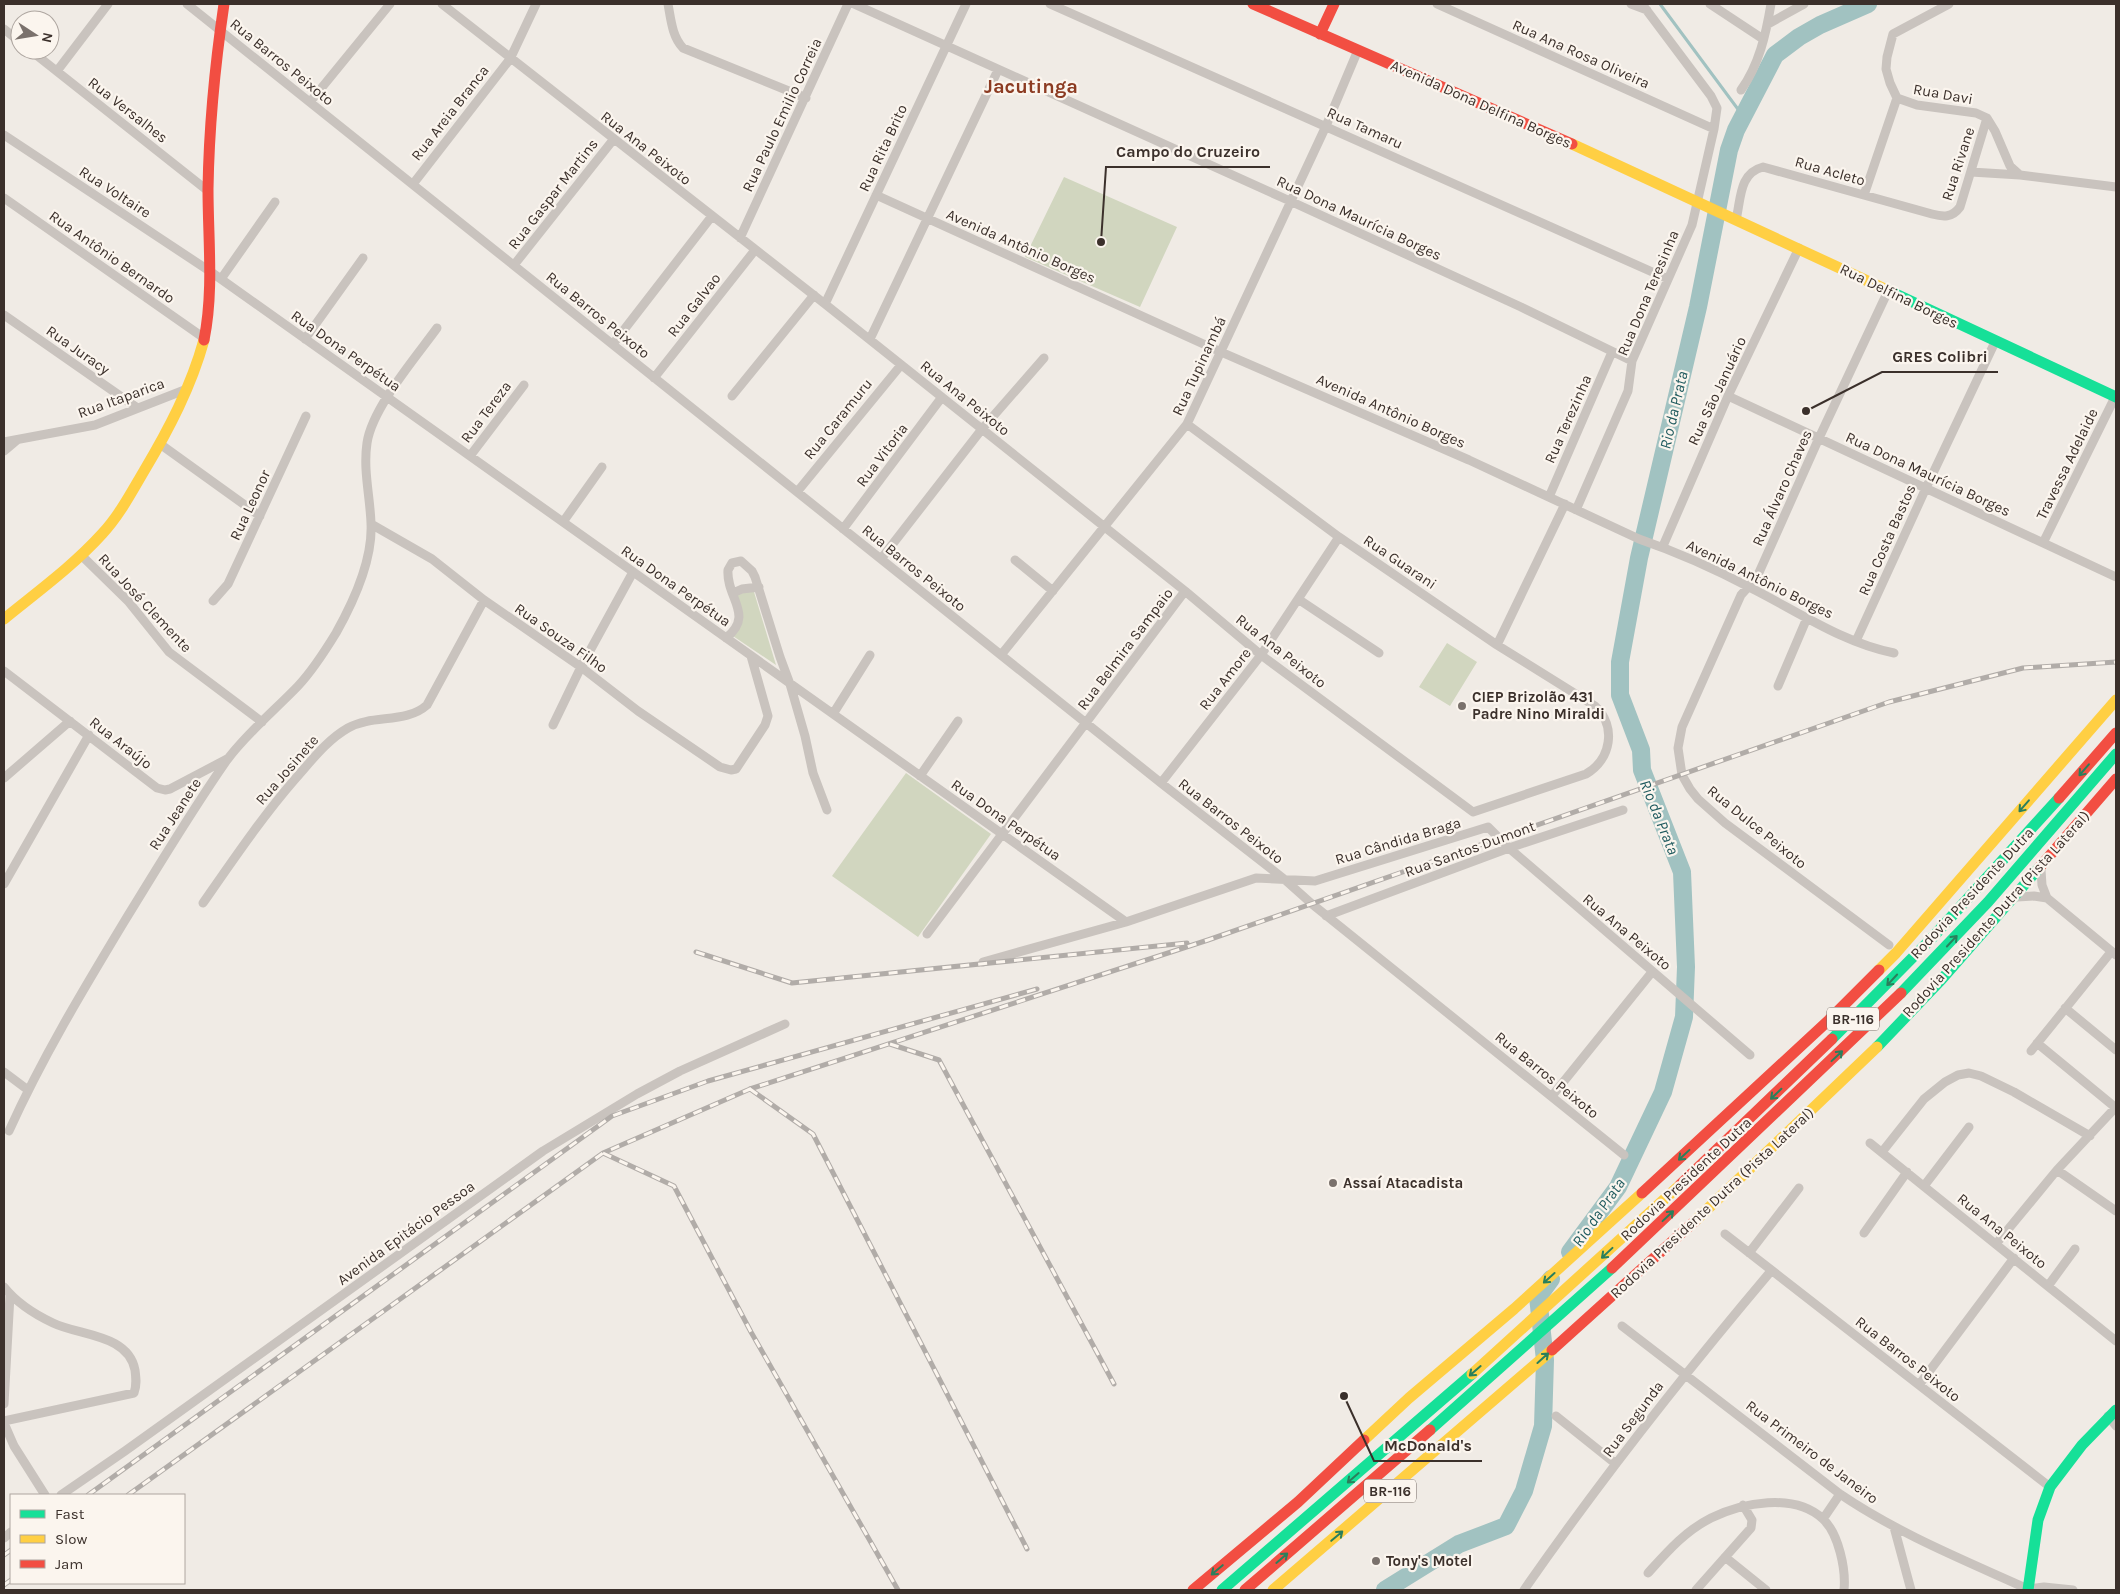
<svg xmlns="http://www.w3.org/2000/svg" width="2120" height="1594" viewBox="0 0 2120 1594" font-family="Karla,sans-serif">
<rect width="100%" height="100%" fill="#f0ebe5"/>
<path fill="#d1d6bf" d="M1064,177L1177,227L1140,307L1025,257Z
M752,591L754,592L776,665L733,636L738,594Z
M1447,643L1477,662L1450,706L1419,687Z
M906,773L991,834L918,937L832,876Z"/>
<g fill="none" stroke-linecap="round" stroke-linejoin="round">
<path stroke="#a1c2c1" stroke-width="3" d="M1660,4L1743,116"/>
<path stroke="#a1c2c1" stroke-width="18" d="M1570,1252L1618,1187L1663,1092L1684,1017L1686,967L1682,872L1642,770L1641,750L1620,695V662L1639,558L1698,307L1729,150L1736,130L1775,55L1799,37L1820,25L1868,4
M1385,1590L1459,1544L1506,1526L1524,1491L1543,1426L1545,1360L1538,1297L1551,1279"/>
<path stroke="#c9c3be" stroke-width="9" d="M187,4L1161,783L1284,879L1312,904L1624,1155
M442,4L825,304L1185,591L1261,655L1473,812L1586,774C1611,760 1617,726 1595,706L1497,645L1339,537L1187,424
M668,4C671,20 672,36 683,48L806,98
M854,4L1290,201L1521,307L1632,361
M1050,4L1668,279
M1437,4L1714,129
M1631,4L1647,10
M1710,4L1763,39
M1949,4L1893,34L1887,57L1886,69L1890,83L1897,98L1917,105L1976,113L1987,118L1995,131L2010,166L2020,175
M1768,24L1804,4
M4,29L20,42
M30,50L208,191
M57,71L108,4
M1741,90C1759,65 1766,34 1771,4
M310,102L390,4
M4,135L211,272L1126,922
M1971,172L2020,175L2116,187
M413,184L510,59L536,4
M876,195L1221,352L1469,460L1639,539C1677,552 1715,569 1751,588C1797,611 1843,643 1894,653
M1864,195L1897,98
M4,198L204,338
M1736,220C1741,199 1739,173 1763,167L1932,214C1943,217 1952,218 1960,207L1987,118
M740,238L848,4
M514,265L613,140
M221,279L275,202
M1888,291L1819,438L1757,577L1741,595L1682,727L1678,748L1682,775L1690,789L1698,799L1725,823L1889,945
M825,304L966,4
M4,315L136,407
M305,339L363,258
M870,339L998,70
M613,344L712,216
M654,378L755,250
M732,396L814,295
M1728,396L2116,577
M4,442L95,425L187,389
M160,444L260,516
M4,451L17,440
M470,456L524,385
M797,492L901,365
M1549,497L1612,352
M1576,510L1628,391L1632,361L1692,225L1714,129L1717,108L1711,96L1642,4
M563,522L602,467
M371,524L432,559L484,600L581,667L638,711L720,767L731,770L736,769L765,725L768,716L751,656
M843,529L942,397
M2043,543L2115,397
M1663,546L1728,396L1799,248
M81,555L128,601L169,652L262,722
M881,559L982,429L1044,358
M1015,560L1053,591
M733,593L742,589L759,587
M1298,599L1379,653
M213,601L228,584L306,416
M726,638C755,615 726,598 728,570L732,563L741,561L752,571L755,577L780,657L790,684L805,736L813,773L827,810
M1856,641L1926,488L1995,342
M1497,645L1565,504
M1001,655L1187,424L1326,126L1358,50
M4,671L157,788L165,790L170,789L227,759
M1778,686L1807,618
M833,714L870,655
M553,725L581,667L633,572
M920,776L958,721
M4,778L70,721
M1161,783L1261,655L1339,537
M2041,870L2042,885L2047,898L2116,955
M4,884L89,735
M2017,897L2034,896L2047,898
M203,903C233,860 262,817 296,778C312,760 327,740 348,728C373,714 406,724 427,705L484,600
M1326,916L1509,848L1623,810
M927,934L1185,591
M983,962L1126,922L1256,878L1315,881L1488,827L1509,848L1750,1055
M2065,1008L2116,1050
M2037,1043L2116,1108
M2031,1051L2111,952
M4,1072L28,1090
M1552,1096L1652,972
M9,1131C42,1058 83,990 124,922C158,867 190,813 227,760C247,733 275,710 298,686C313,670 325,651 336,633C354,601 373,560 371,523C370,496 363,470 367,443C372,408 416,357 437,328
M1870,1143L2116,1341
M1882,1152L1924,1099L1945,1082L1958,1075L1969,1073L1981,1076L2014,1092L2090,1136
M2057,1170L2116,1107
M1924,1186L1969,1127
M1864,1233L1907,1172
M1725,1234L2050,1487
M1996,1244L2057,1170L2116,1211
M1749,1253L1799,1188
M2048,1286L2075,1249
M4,1287C16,1302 36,1315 53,1323C80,1336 128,1334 135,1370C136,1378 137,1385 134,1393L4,1421
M1622,1326L1840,1494C1899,1534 1964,1560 2028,1589L2044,1587L2073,1590
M1919,1385L2014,1258
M4,1404L10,1295
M1556,1416L1616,1464
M2108,1416L2116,1426
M4,1423L14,1446L45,1495
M61,1495L125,1451L543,1151L637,1094L680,1071L785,1024
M1823,1519L1840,1494
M1894,1527L1911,1590
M4,1538L11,1532
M1725,1557L1766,1590
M1648,1573C1667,1552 1685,1531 1711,1518C1742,1503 1794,1492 1823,1519C1839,1534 1846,1570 1844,1590
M1524,1590C1601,1479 1684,1374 1771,1271
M1696,1590L1751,1528L1752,1520L1743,1505"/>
<path stroke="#16e098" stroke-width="11" d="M1887,290L2116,397
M1901,993L1988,902L2116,754
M1832,1039L1932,938L2059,798
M1877,1047L1942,979L2039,868
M1430,1430L1612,1268
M1222,1590L1472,1374
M2028,1590L2038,1520L2050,1487L2082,1445L2116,1410"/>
<path stroke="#ffcf43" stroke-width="11" d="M1572,144L1887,290
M4,619C37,592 73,566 102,534C119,516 131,493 144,471C169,429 191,387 204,340
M1879,970L1896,953L2116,700
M1696,1220L1877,1047
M1472,1374L1680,1185
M1364,1440L1409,1398L1514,1309L1642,1193
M1273,1590L1552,1350"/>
<path stroke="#f24e42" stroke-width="11" d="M1253,4L1572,144
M1320,34L1334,4
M204,340C214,290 208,240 208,189C209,127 215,65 224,4
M2059,798L2116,733
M2039,868L2116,779
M1680,1185L1832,1039
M1642,1193L1829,1020L1879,970
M1612,1268L1901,993
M1552,1350L1696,1220
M1193,1590L1298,1502L1364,1440
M1245,1590L1430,1430"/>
<g stroke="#b1aca8" stroke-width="5">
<path id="rail" d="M696,952L792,983L1187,943
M890,1044L939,1060L1114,1384
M750,1089L813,1134L1027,1549
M603,1153L674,1186L751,1332L898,1590
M88,1495L612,1116L708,1081L1037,989
M128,1495L603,1153L750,1089L1208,940L1889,702L2023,668L2116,662
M4,1555L11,1550
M4,1585L11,1580"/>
</g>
<use href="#rail" stroke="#fbf5ee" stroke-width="3" stroke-dasharray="9" stroke-linecap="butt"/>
</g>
<defs><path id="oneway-shaft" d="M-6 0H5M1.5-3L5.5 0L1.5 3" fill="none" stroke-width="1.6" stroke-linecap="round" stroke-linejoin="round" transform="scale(1.25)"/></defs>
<g stroke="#2a7f5c">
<use href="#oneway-shaft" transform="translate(2084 770) rotate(131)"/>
<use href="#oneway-shaft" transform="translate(2024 806) rotate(131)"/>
<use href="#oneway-shaft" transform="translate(1952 941) rotate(-47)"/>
<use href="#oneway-shaft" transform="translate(1892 980) rotate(133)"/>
<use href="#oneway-shaft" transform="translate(1837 1056) rotate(-43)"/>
<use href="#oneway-shaft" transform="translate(1776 1094) rotate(136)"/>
<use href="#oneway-shaft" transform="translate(1684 1155) rotate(137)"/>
<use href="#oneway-shaft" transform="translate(1668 1216) rotate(-43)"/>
<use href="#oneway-shaft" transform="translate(1607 1253) rotate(137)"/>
<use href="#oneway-shaft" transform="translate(1549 1278) rotate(138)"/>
<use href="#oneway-shaft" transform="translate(1543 1358) rotate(-42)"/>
<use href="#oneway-shaft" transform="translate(1475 1371) rotate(139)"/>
<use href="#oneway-shaft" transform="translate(1353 1478) rotate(139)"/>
<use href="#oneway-shaft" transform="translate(1337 1536) rotate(-40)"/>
<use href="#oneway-shaft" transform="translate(1282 1558) rotate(-41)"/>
<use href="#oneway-shaft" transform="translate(1217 1570) rotate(140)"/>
</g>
<g fill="#7a716c" stroke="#fbf5ee" stroke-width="2">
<circle cx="1462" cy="706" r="5"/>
<circle cx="1333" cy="1183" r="5"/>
<circle cx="1376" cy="1561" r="5"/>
</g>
<g text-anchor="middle" stroke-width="4.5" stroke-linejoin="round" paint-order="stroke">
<g fill="#fbf5ee" stroke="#756b66" stroke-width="1">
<rect x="1827" y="1007.5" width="52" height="23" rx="4"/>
<rect x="1364" y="1479.5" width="52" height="23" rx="4"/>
</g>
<g font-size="14" font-weight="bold" fill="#3b302b">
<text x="1853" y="1024">BR-116</text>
<text x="1390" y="1496">BR-116</text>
</g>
<g font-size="15" fill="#3b302b" stroke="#fbf5ee">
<text transform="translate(1581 54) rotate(24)" y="5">Rua Ana Rosa Oliveira</text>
<text transform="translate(282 62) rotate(39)" y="5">Rua Barros Peixoto</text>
<text transform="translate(1943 94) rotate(10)" y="5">Rua Davi</text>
<text transform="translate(1481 104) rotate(24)" y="5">Avenida Dona Delfina Borges</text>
<text transform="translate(128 110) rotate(38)" y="5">Rua Versalhes</text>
<text transform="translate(450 113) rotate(-52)" y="5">Rua Areia Branca</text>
<text transform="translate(782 115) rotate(-65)" y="5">Rua Paulo Emilio Correia</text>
<text transform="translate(1365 128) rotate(24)" y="5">Rua Tamaru</text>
<text transform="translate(646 148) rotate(38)" y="5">Rua Ana Peixoto</text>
<text transform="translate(883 148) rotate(-65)" y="5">Rua Rita Brito</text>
<text transform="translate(1958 164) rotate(-72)" y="5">Rua Rivane</text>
<text transform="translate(1830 171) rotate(16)" y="5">Rua Acleto</text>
<text transform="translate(115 192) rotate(33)" y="5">Rua Voltaire</text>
<text transform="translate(553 194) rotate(-52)" y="5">Rua Gaspar Martins</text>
<text transform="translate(1359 218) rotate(25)" y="5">Rua Dona Maurícia Borges</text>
<text transform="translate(1021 246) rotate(24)" y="5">Avenida Antônio Borges</text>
<text transform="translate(112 257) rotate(35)" y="5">Rua Antônio Bernardo</text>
<text transform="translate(1648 293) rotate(-67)" y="5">Rua Dona Teresinha</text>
<text transform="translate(1899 296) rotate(26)" y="5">Rua Delfina Borges</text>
<text transform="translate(694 305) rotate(-52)" y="5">Rua Galvao</text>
<text transform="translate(598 315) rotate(39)" y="5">Rua Barros Peixoto</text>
<text transform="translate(78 350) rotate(35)" y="5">Rua Juracy</text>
<text transform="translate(346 351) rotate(35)" y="5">Rua Dona Perpétua</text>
<text transform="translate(1199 366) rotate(-65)" y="5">Rua Tupinambá</text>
<text transform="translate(1717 391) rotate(-65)" y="5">Rua Sāo Januário</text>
<text transform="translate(121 398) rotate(-20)" y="5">Rua Itaparica</text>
<text transform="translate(965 398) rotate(39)" y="5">Rua Ana Peixoto</text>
<text transform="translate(1391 411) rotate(24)" y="5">Avenida Antônio Borges</text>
<text transform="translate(486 412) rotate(-53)" y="5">Rua Tereza</text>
<text transform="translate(838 419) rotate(-51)" y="5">Rua Caramuru</text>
<text transform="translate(1568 419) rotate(-66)" y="5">Rua Terezinha</text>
<text transform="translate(882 455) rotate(-53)" y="5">Rua Vitoria</text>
<text transform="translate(2067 464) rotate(-64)" y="5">Travessa Adelaide</text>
<text transform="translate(1928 474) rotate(25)" y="5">Rua Dona Maurícia Borges</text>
<text transform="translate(1782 488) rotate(-66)" y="5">Rua Álvaro Chaves</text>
<text transform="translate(250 505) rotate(-65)" y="5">Rua Leonor</text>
<text transform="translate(1887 540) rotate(-66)" y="5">Rua Costa Bastos</text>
<text transform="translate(1400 562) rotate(34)" y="5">Rua Guarani</text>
<text transform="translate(914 568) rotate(39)" y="5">Rua Barros Peixoto</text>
<text transform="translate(1760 579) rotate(26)" y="5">Avenida Antônio Borges</text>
<text transform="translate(676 586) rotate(35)" y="5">Rua Dona Perpétua</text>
<text transform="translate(145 603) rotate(47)" y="5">Rua José Clemente</text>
<text transform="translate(561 638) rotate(35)" y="5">Rua Souza Filho</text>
<text transform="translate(1125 649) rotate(-53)" y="5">Rua Belmira Sampaio</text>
<text transform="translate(1281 651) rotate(38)" y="5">Rua Ana Peixoto</text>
<text transform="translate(1225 679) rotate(-52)" y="5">Rua Amore</text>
<text transform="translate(121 743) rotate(38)" y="5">Rua Araújo</text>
<text transform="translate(287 770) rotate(-49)" y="5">Rua Josinete</text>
<text transform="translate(175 814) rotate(-57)" y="5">Rua Jeanete</text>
<text transform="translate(1006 820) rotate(35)" y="5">Rua Dona Perpétua</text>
<text transform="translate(1231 821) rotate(38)" y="5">Rua Barros Peixoto</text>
<text transform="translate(1757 827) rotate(39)" y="5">Rua Dulce Peixoto</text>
<text transform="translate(1398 841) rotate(-17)" y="5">Rua Cândida Braga</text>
<text transform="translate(1470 849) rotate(-20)" y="5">Rua Santos Dumont</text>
<text transform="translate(1972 893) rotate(-47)" y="5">Rodovia Presidente Dutra</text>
<text transform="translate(1996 914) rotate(-48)" y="5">Rodovia Presidente Dutra (Pista Lateral)</text>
<text transform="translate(1627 932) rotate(40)" y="5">Rua Ana Peixoto</text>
<text transform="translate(1547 1075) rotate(39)" y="5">Rua Barros Peixoto</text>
<text transform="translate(1686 1179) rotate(-43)" y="5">Rodovia Presidente Dutra</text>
<text transform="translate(1712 1203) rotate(-43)" y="5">Rodovia Presidente Dutra (Pista Lateral)</text>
<text transform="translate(2002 1231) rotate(39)" y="5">Rua Ana Peixoto</text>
<text transform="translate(406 1233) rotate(-36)" y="5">Avenida Epitácio Pessoa</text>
<text transform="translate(1908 1359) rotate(38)" y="5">Rua Barros Peixoto</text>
<text transform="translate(1633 1419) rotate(-53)" y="5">Rua Segunda</text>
<text transform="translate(1812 1452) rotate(37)" y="5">Rua Primeiro de Janeiro</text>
</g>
<g font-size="15" font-weight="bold" fill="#3b302b" stroke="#fbf5ee" text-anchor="start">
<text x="1472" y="702">CIEP Brizolão 431<tspan x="1472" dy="17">Padre Nino Miraldi</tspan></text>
<text x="1343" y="1188">Assaí Atacadista</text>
<text x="1386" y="1566">Tony's Motel</text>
</g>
<g font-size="16" font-style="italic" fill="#1f5a5e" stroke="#fbf5ee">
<text transform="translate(1673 410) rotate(-77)" y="6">Rio da Prata</text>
<text transform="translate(1660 817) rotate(68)" y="6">Rio da Prata</text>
<text transform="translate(1598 1212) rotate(-55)" y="6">Rio da Prata</text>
</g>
<g font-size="20" font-weight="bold" fill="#8c3b22" stroke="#fbf5ee">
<text x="1031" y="93">Jacutinga</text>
</g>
</g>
<path fill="none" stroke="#3b302b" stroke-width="2" d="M1101 242L1106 167H1270M1806 411L1882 372H1998M1344 1396L1374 1461H1482"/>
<g fill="#3b302b" stroke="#fbf5ee" stroke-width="2">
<circle cx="1101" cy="242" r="5"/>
<circle cx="1806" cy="411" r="5"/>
<circle cx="1344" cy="1396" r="5"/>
</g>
<g font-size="16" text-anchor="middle" font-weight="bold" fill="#3b302b" stroke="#fbf5ee" stroke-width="4.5" stroke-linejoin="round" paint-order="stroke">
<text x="1188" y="157">Campo do Cruzeiro</text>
<text x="1940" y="362">GRES Colibri</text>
<text x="1428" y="1451">McDonald's</text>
</g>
<rect width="2120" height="1594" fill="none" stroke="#3b302b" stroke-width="10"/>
<rect x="10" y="1494" width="175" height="90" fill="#fbf5ee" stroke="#aea6a0"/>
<rect x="20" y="1510" width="25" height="8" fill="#16e098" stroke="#aea6a0"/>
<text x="55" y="1519" font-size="15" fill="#3b302b">Fast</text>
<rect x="20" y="1535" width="25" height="8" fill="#ffcf43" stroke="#aea6a0"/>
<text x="55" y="1544" font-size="15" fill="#3b302b">Slow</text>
<rect x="20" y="1560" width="25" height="8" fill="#f24e42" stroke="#aea6a0"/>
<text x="55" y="1569" font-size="15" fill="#3b302b">Jam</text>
<g transform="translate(35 35) rotate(102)"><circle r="24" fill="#fbf5ee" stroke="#aea6a0"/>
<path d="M0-4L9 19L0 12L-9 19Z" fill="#7a716c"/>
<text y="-8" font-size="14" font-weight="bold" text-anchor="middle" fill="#3b302b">N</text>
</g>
</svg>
